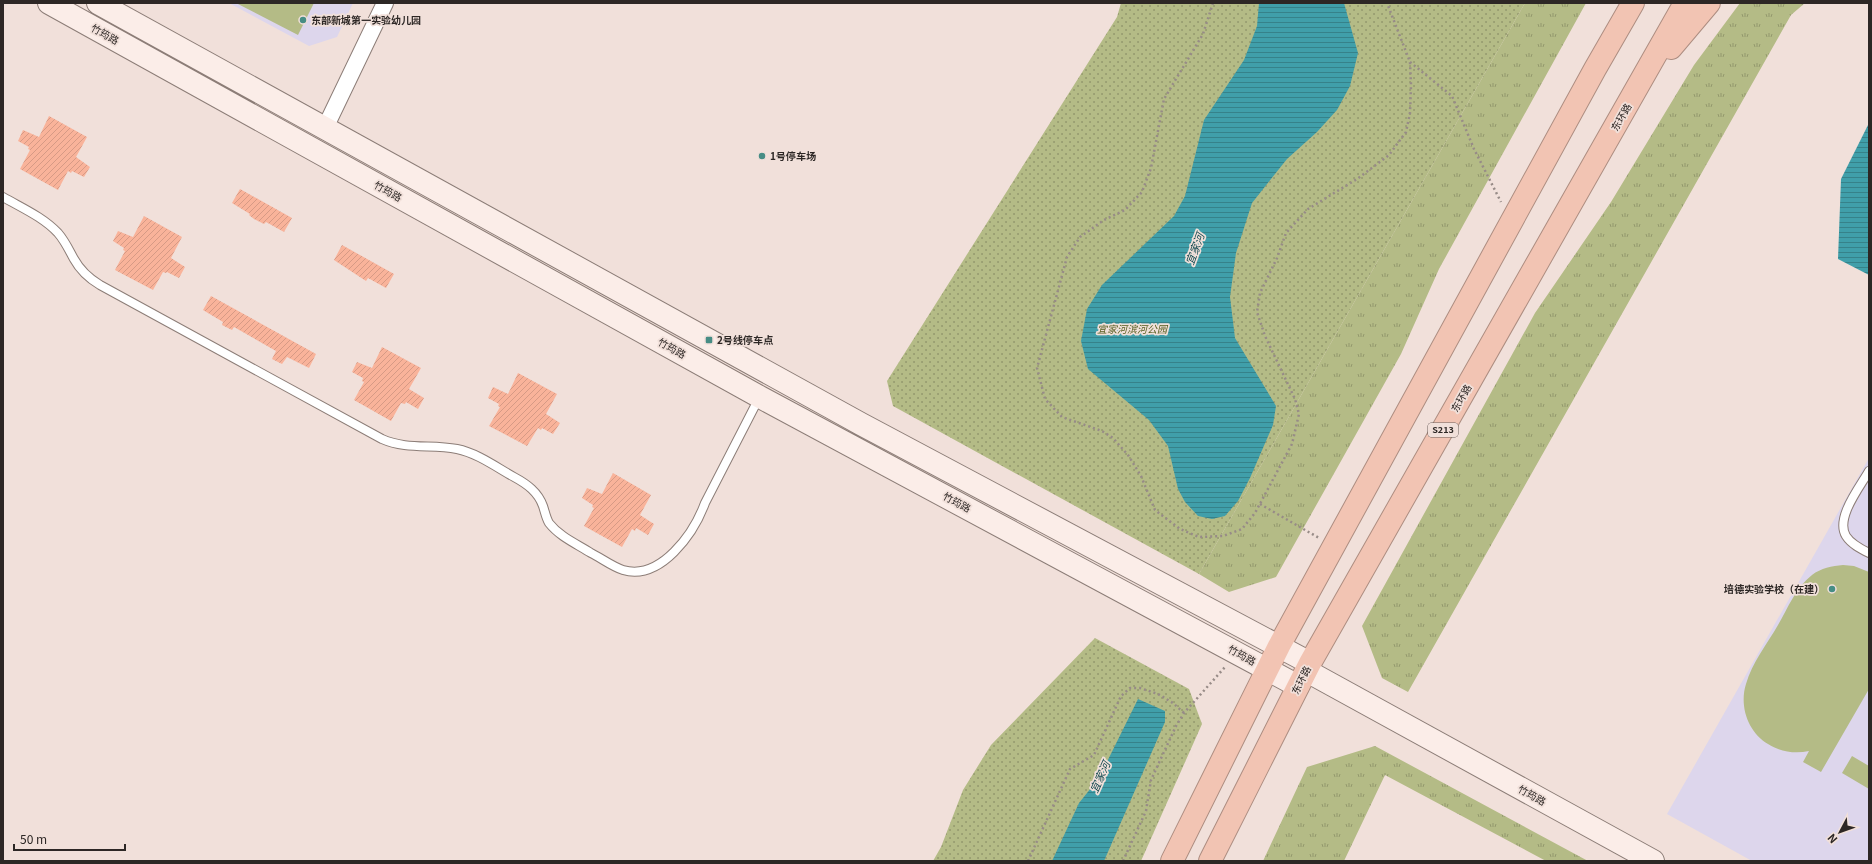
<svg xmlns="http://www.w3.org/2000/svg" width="1872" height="864" viewBox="0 0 1872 864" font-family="Georgia,'Noto Sans SC',serif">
<defs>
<pattern id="grass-tufts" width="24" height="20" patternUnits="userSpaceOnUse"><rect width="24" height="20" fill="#b4bb86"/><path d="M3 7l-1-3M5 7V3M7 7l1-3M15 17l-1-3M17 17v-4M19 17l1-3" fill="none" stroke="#93986d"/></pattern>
<pattern id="park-dots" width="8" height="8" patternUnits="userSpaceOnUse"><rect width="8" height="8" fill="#b4bb86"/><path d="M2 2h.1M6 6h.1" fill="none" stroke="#93986d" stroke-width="1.8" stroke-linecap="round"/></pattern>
<pattern id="water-rules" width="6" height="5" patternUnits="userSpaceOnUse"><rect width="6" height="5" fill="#409faa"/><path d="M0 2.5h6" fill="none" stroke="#36828a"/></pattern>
<pattern id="building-hatch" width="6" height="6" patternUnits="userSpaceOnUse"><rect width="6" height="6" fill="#f9b39a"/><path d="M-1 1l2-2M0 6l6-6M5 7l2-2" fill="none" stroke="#d69a85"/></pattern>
</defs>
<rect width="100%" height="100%" fill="#f1e0da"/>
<path fill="#ddd6ec" d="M229,3H353L337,37L309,46Z
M1869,458V861H1752L1667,814Z"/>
<path fill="url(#grass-tufts)" d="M1525,3H1586L1439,269L1401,354L1276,577L1229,592L1199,574Z
M1740,3H1805L1791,15L1408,692L1382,678L1362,626L1535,313L1611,202L1694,65Z
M1375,746L1588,861H1546L1385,775L1344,861H1263L1307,767Z"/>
<path fill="url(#park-dots)" d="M1121,3H1525L1199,574L893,406L887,381L1117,17Z
M1095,638L1189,689L1202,724L1141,861H933L941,847L963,790L991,745Z"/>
<path fill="#b4bb86" d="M236,3H314L298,35Z
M1843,565L1854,566L1869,572V689L1821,772L1803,762L1809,751C1795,754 1781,752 1768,744C1748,732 1739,706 1746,684C1752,663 1767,644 1778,625C1788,608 1796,587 1812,575C1821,568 1832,566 1843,565Z
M1852,756L1869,766V789L1842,773Z"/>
<path fill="url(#water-rules)" d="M1259,3H1344L1358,53L1350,86L1337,110L1317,132L1287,159L1252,203L1236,253L1230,297L1235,338L1276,406L1273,425L1250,478L1238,501L1225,516L1212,519L1198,516L1185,502L1178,489L1168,446L1149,420L1088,369L1081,341L1087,309L1102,285L1174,216L1185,196L1204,120L1244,60L1257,26Z
M1869,123V275L1838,259L1841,179Z
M1138,699L1165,711V722L1104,861H1052L1079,803L1099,778Z"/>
<path fill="url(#building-hatch)" d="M49,116L87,137L76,157L90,167L84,177L72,171L71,173L68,171L58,190L20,169L30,150L28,149L29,147L18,141L23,130L39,137Z
M240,189L292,218L284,232L266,222L264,224L254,219L249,215L250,214L232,203Z
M144,216L182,237L171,258L185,267L179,278L167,272L166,273L163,272L153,290L115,270L125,251L123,250L124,248L113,241L118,231L133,237Z
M342,245L394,274L386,288L368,278L366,281L334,260Z
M211,296L316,354L309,368L287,357L282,364L272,359L276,351L234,327L232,330L222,325L223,322L203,310Z
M382,347L421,368L409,389L424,398L418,409L406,402L405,404L401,403L391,421L354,400L364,382L362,381L363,378L352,372L357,362L372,368Z
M518,373L557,394L546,414L560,423L553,434L542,428L541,430L538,428L527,446L489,426L500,407L498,406L499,404L488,398L493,387L508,394Z
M613,473L651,495L640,515L654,524L648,535L636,528L635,531L632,529L622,547L584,526L594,508L592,507L593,505L582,498L587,488L602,494Z"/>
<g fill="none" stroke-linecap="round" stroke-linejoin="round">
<g stroke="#8c7d77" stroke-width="10">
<path id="lane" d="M3,197C22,208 43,217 58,233C65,241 69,250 74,259C80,270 90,279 100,285L382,439C407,450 431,444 457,449C477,453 496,467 514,477C527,484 538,492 543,506C545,512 546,518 549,523C560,537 577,544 591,553C601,558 613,567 623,570C661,581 694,533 705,503L759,398
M1869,471C1860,487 1835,518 1846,536C1851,544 1861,549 1869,553"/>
</g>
<g stroke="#8c7d77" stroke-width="18">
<path id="street" d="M325,128L385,3"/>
</g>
<g stroke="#8c7d77" stroke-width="24">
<path id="secondary" d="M49,3L760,397L1298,686
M98,3L861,424L1310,663
M1307,671L1653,861"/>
</g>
<g stroke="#ad8d81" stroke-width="24">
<path id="highway" d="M1671,48L1709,3
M1172,861L1279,646L1595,69L1633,3
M1210,861L1310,663L1685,3"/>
</g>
<path stroke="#978b87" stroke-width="2.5" stroke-dasharray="2 3" stroke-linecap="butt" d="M1213,3L1203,34L1164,99L1151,168L1142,192L1125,210L1104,220L1080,237L1067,257L1037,368L1045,399L1062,417L1102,431L1113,438L1128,455L1141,476L1155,510L1180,529L1199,537L1223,536L1242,529L1255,513L1292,444L1299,414L1295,399L1265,336L1257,312L1260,293L1277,258L1286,233L1308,209L1357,179L1389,155L1406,132L1410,113L1411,85L1410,62L1387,3
M1410,62L1452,96L1474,149L1501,202
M1260,504L1319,538
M1028,861L1070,769L1094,755L1121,696L1130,688H1140L1158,694L1173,703L1184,713
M1123,861L1146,811L1151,780L1176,726L1184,713L1225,667"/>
<use href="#lane" stroke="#fff" stroke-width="8"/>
<use href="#street" stroke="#fff" stroke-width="16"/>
<use href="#secondary" stroke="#fbede8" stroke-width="22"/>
<use href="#highway" stroke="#f2c4b3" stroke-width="22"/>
</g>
<g fill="#478d85" stroke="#f1e0da" stroke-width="1.5">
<circle cx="303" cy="20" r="4"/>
<circle cx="762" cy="156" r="4"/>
<rect x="705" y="336" width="8" height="8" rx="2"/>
<circle cx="1832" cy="589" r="4"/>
</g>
<g text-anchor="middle" stroke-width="3.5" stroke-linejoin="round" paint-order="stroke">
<rect fill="#f1e0da" stroke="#685e5b" stroke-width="1" x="1428" y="423" width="30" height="14" rx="3"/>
<g font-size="9" font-weight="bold" fill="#2d2725">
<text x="1443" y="433">S213</text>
</g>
<g font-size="10" font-weight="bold" fill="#2d2725" stroke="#f1e0da" text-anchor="start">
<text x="311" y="24">东部新城第一实验幼儿园</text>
<text x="770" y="160">1号停车场</text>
<text x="717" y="344">2号线停车点</text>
<text x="1824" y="593" text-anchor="end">培德实验学校（在建）</text>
</g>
<g font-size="10" fill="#2d2725" stroke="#f1e0da">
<text transform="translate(105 34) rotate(29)" y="4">竹筠路</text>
<text transform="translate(1621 117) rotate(-60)" y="4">东环路</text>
<text transform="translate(388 191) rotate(29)" y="4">竹筠路</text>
<text transform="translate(672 348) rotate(29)" y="4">竹筠路</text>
<text transform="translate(1461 398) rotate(-60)" y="4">东环路</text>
<text transform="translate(957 502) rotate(28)" y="4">竹筠路</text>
<text transform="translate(1242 655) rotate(29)" y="4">竹筠路</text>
<text transform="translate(1301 680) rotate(-63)" y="4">东环路</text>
<text transform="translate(1532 795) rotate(29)" y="4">竹筠路</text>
</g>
<g font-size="10" font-style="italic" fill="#565d1e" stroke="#f1e0da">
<text x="1132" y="333">宜家河滨河公园</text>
</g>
<g font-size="11" font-style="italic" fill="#10484f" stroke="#f1e0da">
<text transform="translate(1195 249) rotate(-70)" y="4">宜家河</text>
<text transform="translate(1100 777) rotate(-66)" y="4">宜家河</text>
</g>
</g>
<rect width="1872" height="864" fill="none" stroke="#2d2725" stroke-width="8"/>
<g transform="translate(1840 832) rotate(229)" stroke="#f1e0da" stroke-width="3" paint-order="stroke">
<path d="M0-3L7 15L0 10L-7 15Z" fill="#2d2725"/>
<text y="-6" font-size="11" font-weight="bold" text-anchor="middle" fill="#2d2725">N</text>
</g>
<path d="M14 844v6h111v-6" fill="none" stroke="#2d2725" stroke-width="2"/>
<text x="20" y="844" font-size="12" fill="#2d2725" stroke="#f1e0da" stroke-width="3" paint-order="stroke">50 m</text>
</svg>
